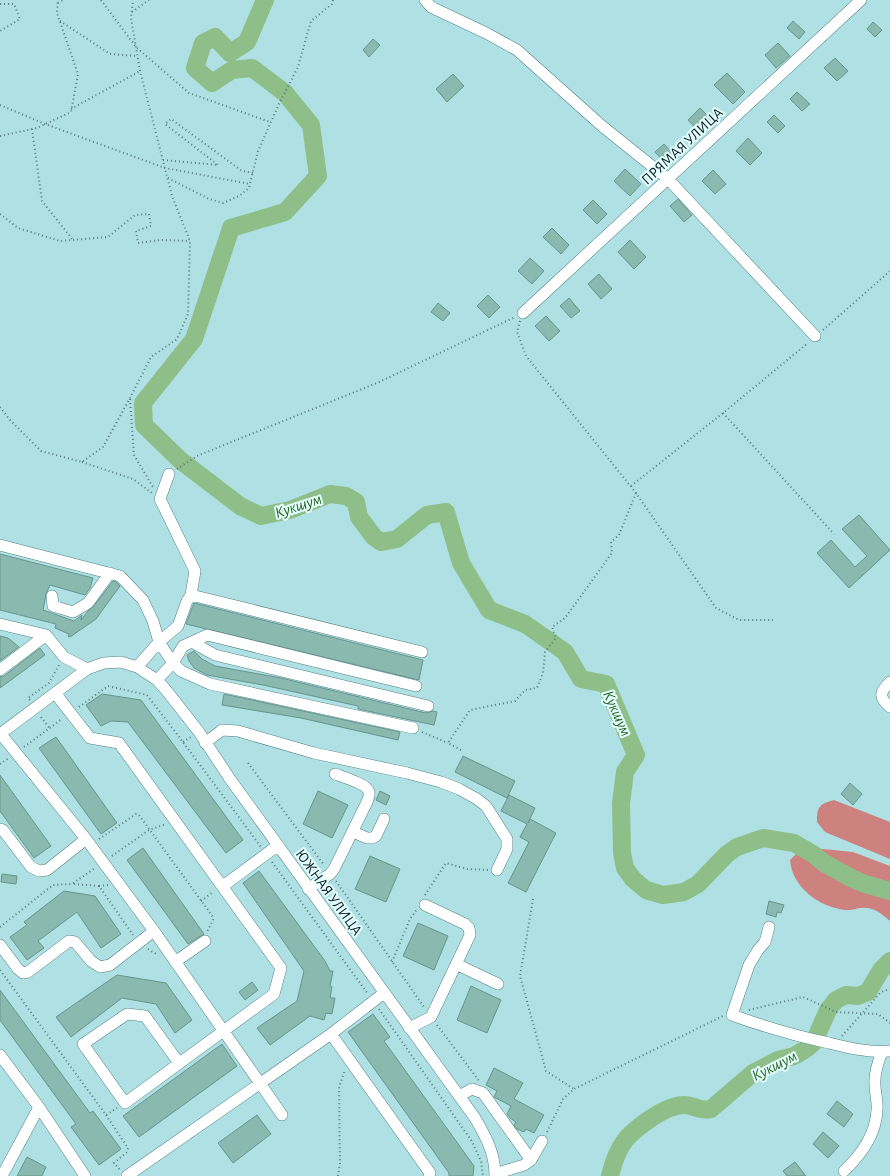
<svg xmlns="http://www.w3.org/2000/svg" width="890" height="1176" viewBox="0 0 890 1176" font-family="'Alegreya Sans',sans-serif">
<rect width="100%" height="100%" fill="#afe1e4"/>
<path fill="#cd8280" d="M834,800L890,822V859L825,832L817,822C817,807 819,804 834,800Z
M813,848L853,852L890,866V921C883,915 875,908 866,908C859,907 852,911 845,910C819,907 792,887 790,860L798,852Z"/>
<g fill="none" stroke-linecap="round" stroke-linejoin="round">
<path stroke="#8fbf88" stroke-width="18" d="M265,0L247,42L230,53L215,37L203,43L195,68L212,83L232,70L252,68L285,93L311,125L318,176L285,212L231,228L194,339L143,403L144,425L180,460L240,506L261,516L290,510L330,494L346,496L356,502L359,517L374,537L381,542L397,539L427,515L446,512L461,563L489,610L525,624L565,652L581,679L606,684L636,755L625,772L621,803L622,853L625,868L633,879L646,890L663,895L684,892L698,884L727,854L737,847L763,838L794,843L813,854L824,863L853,879L865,884L890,891
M610,1176C613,1163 618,1149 626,1139C638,1126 666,1105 684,1105C695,1105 699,1112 711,1109L753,1073L778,1060L794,1056L806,1049L814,1042L828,1010L836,1000L846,995L858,996L868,992L881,970L890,961"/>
</g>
<path fill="#8ab9b0" stroke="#67958c" d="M793,21L805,32L799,39L787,28Z
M873,22L882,30L875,37L867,29Z
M373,39L380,45L369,57L363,50Z
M778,43L790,56L776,68L765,55Z
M835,58L848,71L837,81L824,68Z
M727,73L745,92L733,104L714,85Z
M453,74L464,86L447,102L436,89Z
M797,92L810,104L802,111L790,99Z
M700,108L713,121L700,133L688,120Z
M774,115L785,126L778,133L767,122Z
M748,138L762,153L750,165L736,151Z
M664,144L674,155L665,163L655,152Z
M625,169L641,184L630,196L614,181Z
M713,170L726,184L715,194L702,181Z
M678,199L692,215L684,222L670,206Z
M593,200L607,214L597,224L583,210Z
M552,228L569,245L561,254L543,237Z
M630,240L646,257L634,269L618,252Z
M530,258L544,271L532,284L518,271Z
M599,274L612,289L601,299L588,284Z
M488,295L500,307L489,318L477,306Z
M569,298L580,311L571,318L560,306Z
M438,303L450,313L443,321L431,312Z
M546,316L560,331L549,341L535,326Z
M859,515L890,550L849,588L817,553L831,540L855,567L867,556L842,529Z
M0,554L93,578L90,588L85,595L50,585L46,594L43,610L74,621L82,615L81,620L88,611L93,607L113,581L116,582L120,586L96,619L70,637L68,636L69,634L55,628L56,624L0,610Z
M194,603L423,660L419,680L186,624Z
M0,636L8,638L19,647L0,661Z
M40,648L45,655L0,688V677L4,676Z
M194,651L202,659L215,666L281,678L426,713L433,711L437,712L434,725L358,709V706L263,685L207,675L194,668L189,661L187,655Z
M102,694L141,700L243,840L226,853L128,722L111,721L101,726L86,705Z
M224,694L400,732L398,740L301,718L222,705Z
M56,737L117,823L101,834L39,748Z
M463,756L515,781L507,798L455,772Z
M0,775L51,846L34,858L0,811Z
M850,783L862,794L853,805L841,794Z
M318,791L348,805L332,838L303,824Z
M380,791L390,796L386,805L376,800Z
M509,795L535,808L528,823L530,819L556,833L526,892L508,883L529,842L520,837L527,824L501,811Z
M143,848L204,934L188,944L127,860Z
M370,856L400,869L386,902L355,889Z
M259,871L325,961L330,971H333L330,986L332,987L330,998H335L332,1014L326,1013L324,1020L310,1016L270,1045L257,1028L297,1001L304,971L243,883Z
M2,874L17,876L16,884L1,882Z
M64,891L95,896L121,934L101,948L77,912L38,941L44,948L27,960L10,937L27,925L24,922Z
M769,901L784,905L781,913L777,912L776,917L766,914Z
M418,923L448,936L434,970L403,956Z
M117,975L166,983L192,1020L175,1033L156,1004L122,998L71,1037L56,1017Z
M252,982L258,990L245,1000L239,992Z
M471,986L501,1000L487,1033L457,1020Z
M0,990L90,1113L93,1111L121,1149L99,1165L71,1127L76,1124L0,1020Z
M373,1014L390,1037L384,1041L474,1166L473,1176H449V1173L348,1032Z
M222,1044L237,1066L139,1137L123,1116Z
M494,1068L523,1083L514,1099L544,1115L534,1133L526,1129L524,1132L517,1129L514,1125L516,1122L510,1118L507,1114L511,1106L494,1097L497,1091L486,1085Z
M837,1101L853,1114L844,1127L827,1114Z
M257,1115L271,1134L233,1163L218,1143Z
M823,1132L839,1146L828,1158L813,1144Z
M27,1157L46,1167L42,1176H17Z
M795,1162L806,1176H787L783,1171Z"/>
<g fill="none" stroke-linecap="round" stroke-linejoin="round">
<g stroke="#518084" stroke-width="12">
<path id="minor" d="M425,0L431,7L486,33L517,50L602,126L668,179L815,336
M523,313L861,0
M169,474L160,499L195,571L191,595
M0,545L120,576L143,600L153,621L159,642L137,667
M52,596L53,606L73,612L88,603L110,573
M0,624L46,635L64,657L87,669
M192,642L207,635L416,686
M0,670L46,635
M157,680L173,663L183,646L192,642L215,655L428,706
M890,682C880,692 878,697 890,707
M55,693L90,738L119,743L281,968L274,994L125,1103L83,1044L127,1014L145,1016L179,1063
M413,728L210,684L181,671L173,663L159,642L178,626L187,601L191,595L422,652
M0,733L86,839L154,931L282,1115
M0,734L87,669L104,663L121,662L137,667L157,680L166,690L199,732L230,779L475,1118C486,1137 495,1153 495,1176
M205,743L222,730L238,731L314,753L407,773L441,782L459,789L477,799L486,806L507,839V849L497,870
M0,829L3,830L31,867L39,871L47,870L86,839
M353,832L367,838H372L376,836L384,819
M223,886L277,846
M308,889L330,874L334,869L367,802C368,799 370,795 369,792C367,784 343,777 335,774
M769,927L765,942L758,950L749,965L732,1015C765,1027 796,1036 829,1043C849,1048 870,1053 890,1051
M0,945L18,969L23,973L28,972L69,941L75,942L91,961L100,967L110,965L154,931
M175,962L205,941
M456,964L498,984
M409,1028L431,1017L470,935L469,928L465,924L425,905
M331,1034L430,1173L429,1176
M0,1055L39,1107L85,1176
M459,1096L472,1089L483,1093L531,1160L524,1165L495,1174
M531,1160L542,1141
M844,1171C861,1155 876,1134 877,1110C878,1102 875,1093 875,1085C874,1074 878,1062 882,1052
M2,1176L39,1107
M127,1176L331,1034L384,993"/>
</g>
<path stroke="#57797b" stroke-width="2" stroke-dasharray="1 3" stroke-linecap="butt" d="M101,0L136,47L189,93L270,122
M58,3L63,0
M0,4H14L20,19L0,31
M132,12L149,0
M60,21L110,54L138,56
M0,105L45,124L165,168L250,184
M71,109L140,71
M32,129L42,201L73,240
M0,136L37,128L71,112L78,74L57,13L58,0
M163,160L218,165L165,124L171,119L242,171L253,173
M168,178L209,199L223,203L239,196L249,188L258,151L279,104L298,67L311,21L332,4L333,0
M0,214L18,228L60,241L108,237L135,215L149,214L151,226L136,231L138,243L160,240L190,241
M520,321L517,332L526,356L636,493L716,608L739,620H773
M823,330L890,271
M130,399L134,455L153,487
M0,407L10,420L41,451L82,462L103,447L130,398L151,357L177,339L188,314L190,241L172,196L140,71L131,18L133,0
M723,413L834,534
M82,462L133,479L152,493
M177,469L197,456L377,383L515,317
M631,486L723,413L808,343
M30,700L28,698L49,683L59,665
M79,707L108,686L147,695L183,742L261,847
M41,717L50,729
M422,732L448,743
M183,742L191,737
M24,747L62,719
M461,750L448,743L470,710L515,701L525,690L537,688L543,673L545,652L556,638L552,627L565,618L612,553L611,542L619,535L636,493
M248,763L324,865
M0,764L9,758
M99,839L136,814L139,815L213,917V920L207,932
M112,856L149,830L166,824
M272,862L368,994
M336,881L424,1007
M74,884L99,886L133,935
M99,886L109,885
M425,895L446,863L467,869L488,870
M533,899L520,976L546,1071L574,1089
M201,901L213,892
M0,927L53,885L72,884L95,868
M148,949L158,955
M392,962L410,919L417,909
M0,970L106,1115L117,1108
M379,1009L471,1140L481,1161L483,1176
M749,1010L803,997L836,1012L878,1014L890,1023
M437,1025L480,1082
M842,1036L881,992L890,989
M106,1115L128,1148L127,1152L114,1163L120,1170
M547,1132L563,1099L574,1089L723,1016
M338,1176L340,1163L339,1087L345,1070"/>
<use href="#minor" stroke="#fff" stroke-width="11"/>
</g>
<g text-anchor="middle" stroke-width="4" stroke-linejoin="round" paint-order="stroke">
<g font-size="15" fill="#0b1f20" stroke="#e4fdfe">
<text transform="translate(682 146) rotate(-43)" y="5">ПРЯМАЯ УЛИЦА</text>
<text transform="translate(329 892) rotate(54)" y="5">ЮЖНАЯ УЛИЦА</text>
</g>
<g font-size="16" font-style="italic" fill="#26661f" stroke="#e4fdfe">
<text transform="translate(298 505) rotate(-18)" y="6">Кукшум</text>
<text transform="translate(618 713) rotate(66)" y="6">Кукшум</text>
<text transform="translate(774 1065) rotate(-27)" y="6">Кукшум</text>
</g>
</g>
</svg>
